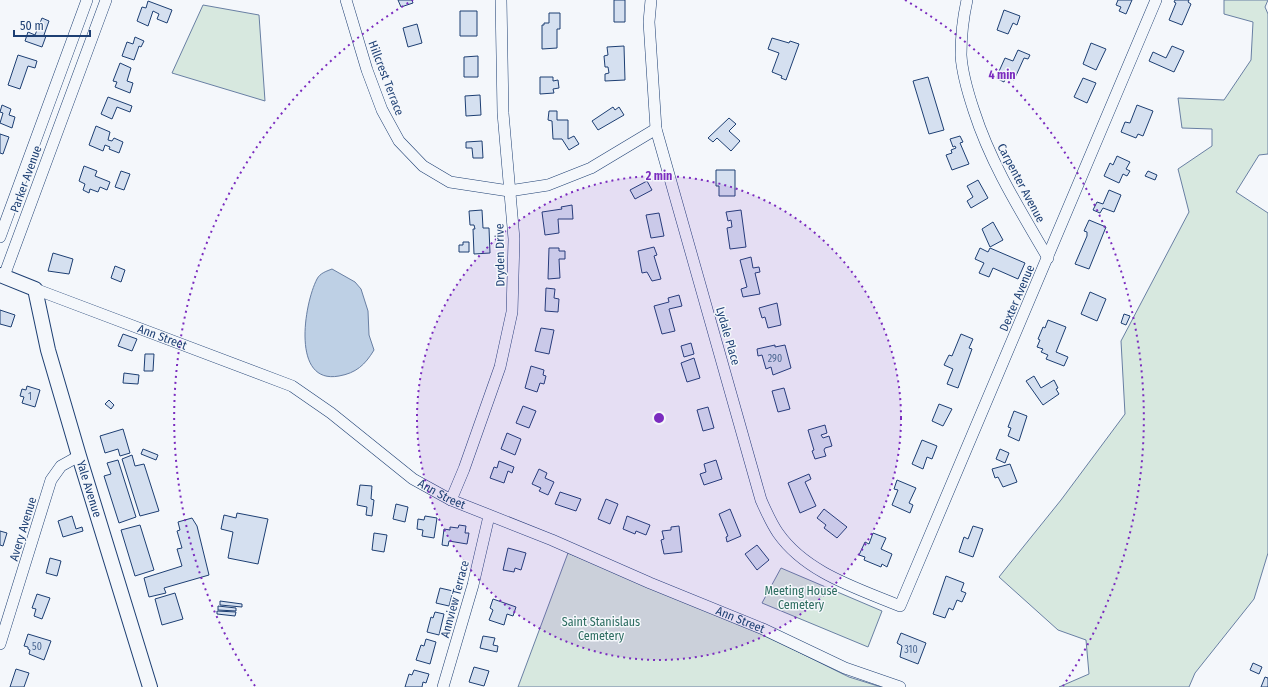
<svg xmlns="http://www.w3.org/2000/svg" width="1268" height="687" viewBox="0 0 1268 687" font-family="'Fira Sans Condensed',sans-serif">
<rect width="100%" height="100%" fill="#f4f7fb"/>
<path fill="#d7e8df" stroke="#687fa3" d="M1224,0H1268L1265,7L1268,14V154L1259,155L1236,192L1268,213V553L1254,599L1195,673L1189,687H1059L1089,674L1086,640L1058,630L999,577L1061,500L1125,414L1121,341L1189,212L1178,169L1212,146V129L1182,128L1178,98L1224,100L1251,60L1253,22L1224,14Z
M203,5L259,15L265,101L172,73Z
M568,553L748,627L849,677L881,687H518Z
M781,568L882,611L868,647L762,603Z"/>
<path fill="#bed0e5" stroke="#687fa3" d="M332,269L355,282L361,289L368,311L369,335L374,350C365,365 356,373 339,376C291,385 304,304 317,279C320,273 327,271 332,269Z"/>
<path fill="#d5e0f0" stroke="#1d3f73" d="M398,0H412L413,3L401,7Z
M614,0H625V22H614Z
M1118,0H1132L1126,14L1119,11L1121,7L1116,5Z
M1175,0H1189L1188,2L1191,4L1182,25L1169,20L1176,3L1174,2Z
M148,1L172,10L167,23L157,19L159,14L153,11L148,26L137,21L142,7L146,8Z
M1004,10L1020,16L1017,25L1013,23L1008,34L997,30Z
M460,11H477V36H460Z
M549,13H560V29H557V48L542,49V25H544V23H549Z
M42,18L49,21L44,35L46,36L42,47L25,41L28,32L35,35Z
M417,24L422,43L408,47L403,28Z
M135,37L144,41L141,47L139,46L134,60L122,56L127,42L133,44Z
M772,38L789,43L790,41L799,44L786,80L781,78L782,76L772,72L779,53L768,49Z
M1091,43L1106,49L1096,70L1083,64Z
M624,46L625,80L605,81V74L609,73L608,67H605L604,56L608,55L607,47Z
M1172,46L1184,51L1174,72L1149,61L1153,52L1166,58Z
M1018,50L1030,55L1028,59L1024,58L1014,80L1006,77L1004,82L996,78L1005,58L1013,61Z
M18,55L37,61L35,68L28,66L20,89L8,85Z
M478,56V77H464V57Z
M120,63L131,68L127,81L133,83L130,93L115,87L117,82L113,81Z
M540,77H553V81L558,80L559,88L553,89L554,93L540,94Z
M928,77L944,130L929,134L913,81Z
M1083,78L1096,83L1087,103L1074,97Z
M480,95L481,115L466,116L465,96Z
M108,97L132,106L130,112L117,107L112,119L101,114Z
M2,105L11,109L9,115L15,117L12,128L0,123L3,113L0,112Z
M1137,105L1153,111L1143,136L1138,134L1136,138L1121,132L1125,122L1130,123Z
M613,107L615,110L619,107L624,115L598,130L592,121Z
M549,111H557V120H568V139L574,136L579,144L569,150L562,139H553L552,121L548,120Z
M729,118L736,124L729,131L740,141L731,151L717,138L713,142L708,138Z
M96,126L110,132L108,140L112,141L114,138L123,142L119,153L109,149L110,147L105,145L103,151L89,145Z
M0,134L9,137L3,154L0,153Z
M960,136L963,142L960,143L969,164L952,170L946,155L952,153L951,150L956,148L955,146L953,147L950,139Z
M482,141L483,158H473L472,148H466V142Z
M1117,156L1130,162L1126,169L1130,171L1127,176L1123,174L1119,183L1104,176L1110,163L1113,165Z
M84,166L97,171L95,176L110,182L107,190L100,187L98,192L90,189L89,193L83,190L85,184L79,181Z
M716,170H735V196H719V186H716Z
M121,171L130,174L124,190L115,187Z
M1148,171L1157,175L1155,180L1145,176Z
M978,180L988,198L971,208L967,201L973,197L967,186Z
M647,181L652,190L635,199L630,190Z
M1109,190L1121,195L1114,212L1103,208L1100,213L1093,210L1097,202L1103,204Z
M572,205L573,219H558L559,233L545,235L542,212L562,209L561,207Z
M482,210L483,228H489L490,253L474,254L473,229H475L474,225H470L469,211Z
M741,210L746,247L730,249L727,228L732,227L731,220L728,221L726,212Z
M659,213L664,236L651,238L646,215Z
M1089,220L1106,227L1089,269L1075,264L1087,236V232L1084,231Z
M993,222L1003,240L990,247L982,229Z
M463,242H469V252H459V245H463Z
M654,247L657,255L654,256L661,279L652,281L647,272L642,273L638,251Z
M549,248H559V251H565V259H559L560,278L548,279Z
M980,248L988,252L990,248L1025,263L1018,279L993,268L989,277L979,273L984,263L975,259Z
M53,253L73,259L69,274L48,271Z
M751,257L753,268L759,267L760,272L755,273L760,294L743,297L741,289L747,287L740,260Z
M115,266L125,270L121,282L111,278Z
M546,288L555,289L554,298L559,299L558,312L545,311Z
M1090,292L1106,299L1097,321L1081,314Z
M679,295L682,306L669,309L675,331L662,334L654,306L669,302L668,298Z
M777,303L781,325L768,328L765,317L762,318L759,308Z
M0,310L15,315L11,327L0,324Z
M1124,314L1130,316L1126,325L1121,323Z
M1048,320L1066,327L1056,352L1068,357L1064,366L1046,359L1048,355L1041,352L1043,349L1037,347L1040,340L1038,339L1043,327L1045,328Z
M541,328L554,330L549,354L535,351Z
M123,334L137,339L132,351L118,346Z
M961,334L973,339L969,348L972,349L958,388L947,384L953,369L944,365L949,355L952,356Z
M691,343L694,354L684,357L681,346Z
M775,345V347L785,345L791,368L773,375L771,367L766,369L762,355L758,356L757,349Z
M145,354H154L153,371H144Z
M694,358L700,378L687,382L681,363Z
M531,366L544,370L543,375L546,376L544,384L540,383L537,392L525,388Z
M124,373L139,375L138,384L123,383Z
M1034,376L1041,388L1054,380L1058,388L1056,389L1059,394L1043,405L1026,381Z
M27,386L40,390L35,407L22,403L24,397L20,396L22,389L26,390Z
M784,388L790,409L778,412L772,391Z
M109,400L114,405L111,409L105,404Z
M939,404L952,409L943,426L932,421Z
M523,406L536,411L529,428L516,423Z
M708,407L714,428L703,431L697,410Z
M1014,411L1027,416L1019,441L1008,436L1011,428L1008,427Z
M825,425L827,433L821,435L823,438L829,436L832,446L825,448L824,450L826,456L815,459L812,451L814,450L808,430Z
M123,429L130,453L120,456L118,449L105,453L100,436Z
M507,433L521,439L515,455L501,449Z
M922,440L937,446L932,459L927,457L923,469L912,464Z
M143,449L158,455L156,460L141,454Z
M1000,449L1009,453L1005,463L996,459Z
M132,455L135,466L144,464L159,511L140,516L122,459Z
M118,460L136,517L119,523L104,476L111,474L107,463Z
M716,460L722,479L704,485L700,474L706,472L704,464Z
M499,461L514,467L512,473L508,471L504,483L490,478L494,467L497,468Z
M1010,464L1017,482L1003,487L998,477L995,478L992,469Z
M539,469L547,473L545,478L554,482L548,495L539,491L541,488L532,484Z
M809,474L811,479L805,482L816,506L800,513L788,483Z
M897,480L916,488L909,503L913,505L910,513L892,505L898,490L894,489Z
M360,485L372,486L371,499L374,500L372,516L366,515L367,507L357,505Z
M560,492L581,499L576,511L555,504Z
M606,499L618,504L610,524L598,519Z
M396,504L408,507L405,522L393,519Z
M730,509L741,536L727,542L726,537L728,536L719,514Z
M824,509L847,527L837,538L824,528L826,525L817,518Z
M237,513L268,519L258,564L228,558L233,532L221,529L224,515L236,518Z
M72,516L76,529L82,527L83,531L63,537L58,521Z
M425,516L437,518L434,538L422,536L423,530L417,529L418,519L424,520Z
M627,516L650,525L646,535L636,531L635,534L623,529Z
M192,518L197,526L209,575L164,588L166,593L149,597L144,578L182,566L177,549L182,548L177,531L180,530L178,522Z
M140,525L154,570L135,576L121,530Z
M459,525L466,526L465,533H469L467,544L449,541L448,546L442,545L444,529L450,530V527L458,528Z
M679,526L682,552L664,554L661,540L664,539L662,531L671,530V527Z
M973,526L983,529L973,557L959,552L964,537L968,539Z
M0,531L7,533L3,546L0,545Z
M374,533L387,535L384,552L372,550Z
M873,533L886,538L881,549L892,554L887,567L882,564L881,567L864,560L865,557L859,555L865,542L869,544Z
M757,545L769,560L757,570L745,554Z
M508,548L526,553L521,570L515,568L514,572L503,570Z
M50,558L61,561L57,576L46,573Z
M946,576L964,583L961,591L966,593L962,602L957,600L953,610L949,608L945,618L933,614Z
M440,588L453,591L449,606L436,603Z
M175,593L183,619L162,625L155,599Z
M37,594L50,598L42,619L34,616L36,609L32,608Z
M493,599L516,607L513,616L507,614L504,625L489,620L493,610L490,608Z
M220,601L242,604V607L220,605Z
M218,606L236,608V611L218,610Z
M217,611L236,612L235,616L217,614Z
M435,612L444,614L439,635L427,632L431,617L433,618Z
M901,633L926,643L918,664L900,657L902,646L897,643Z
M28,634L51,641L44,660L29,654L30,650L28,649V647L24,646Z
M483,636L495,638L493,645L498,646L497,652L480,648Z
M426,639L436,642L430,664L416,660L421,645L424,646Z
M1253,663L1262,667L1259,674L1250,670Z
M474,667L489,671L484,686L469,682Z
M16,669L29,673L24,687H10Z
M414,670L429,674L426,683L423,682L422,687H405L409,674L412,675Z
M1265,677L1268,678V687H1261Z"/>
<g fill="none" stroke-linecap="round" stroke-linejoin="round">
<g stroke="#1d3f73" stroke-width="12">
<g id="minor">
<path d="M346,0L367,70L382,110L399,141L423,166L450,182L509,191L548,185L591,168L656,129"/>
<path d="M651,0L649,22L656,129L761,500C766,511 771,523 778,533C806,573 857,588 900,606L1156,0"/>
<path d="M967,0C963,18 961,36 961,55C962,74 968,93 974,111C991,164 1020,210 1048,258"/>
<path d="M0,237L87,0"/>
<path d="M4,276L106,0"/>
<path id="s1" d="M35,289L292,386L331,413L413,479L451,500L552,540L650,583L763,629L845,668L900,687"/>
<path d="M451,500L464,469L500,367L512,312L514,239L503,113L501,0"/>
<path d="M0,644L51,480L61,466L79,456"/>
<path d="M443,687L473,585L489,516"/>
</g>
</g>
<g stroke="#1d3f73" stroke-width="16">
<g id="major">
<path id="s2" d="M0,275L35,289L48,350L79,456L150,687"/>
</g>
</g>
<use href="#minor" stroke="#f4f7fb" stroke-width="11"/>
<use href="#major" stroke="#f4f7fb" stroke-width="14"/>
</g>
<circle cx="659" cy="418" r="242" fill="#7b2cbf" fill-opacity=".12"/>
<g fill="none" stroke="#7b2cbf" stroke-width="2" stroke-dasharray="2 4">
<circle cx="659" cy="418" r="242"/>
<path d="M255 686A485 485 0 0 1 413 0M905 0A485 485 0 0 1 1063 686"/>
</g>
<g text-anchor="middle" stroke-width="3" stroke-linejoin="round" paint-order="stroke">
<g font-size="10" fill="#4b6792">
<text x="775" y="362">290</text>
<text x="30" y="400">1</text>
<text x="37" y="650">50</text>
<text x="911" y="653">310</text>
</g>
<g font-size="12" fill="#1d3f73" stroke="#f4f7fb">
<text transform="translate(386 78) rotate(69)" y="4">Hillcrest Terrace</text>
<text transform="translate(26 179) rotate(-70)" y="4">Parker Avenue</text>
<text transform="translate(1021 183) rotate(62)" y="4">Carpenter Avenue</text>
<text transform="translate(500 255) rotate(-91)" y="4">Dryden Drive</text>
<text transform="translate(1017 298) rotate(-67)" y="4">Dexter Avenue</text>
<text dy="4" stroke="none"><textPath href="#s1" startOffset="136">Ann Street</textPath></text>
<text transform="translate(728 336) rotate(74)" y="4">Lydale Place</text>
<text dy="4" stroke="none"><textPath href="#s2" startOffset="245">Yale Avenue</textPath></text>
<text dy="4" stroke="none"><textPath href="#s1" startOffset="460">Ann Street</textPath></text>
<text transform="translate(23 529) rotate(-73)" y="4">Avery Avenue</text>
<text transform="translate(455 599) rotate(-75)" y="4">Annview Terrace</text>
<text dy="4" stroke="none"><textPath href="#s1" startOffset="784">Ann Street</textPath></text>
</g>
<g font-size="12" fill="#2c6c60" stroke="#f4f7fb">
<text x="801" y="595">Meeting House<tspan x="801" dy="14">Cemetery</tspan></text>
<text x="601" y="626">Saint Stanislaus<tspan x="601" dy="14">Cemetery</tspan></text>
</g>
</g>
<circle cx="659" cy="418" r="6" fill="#7b2cbf" stroke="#f4f7fb" stroke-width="2"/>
<g font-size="12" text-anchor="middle" font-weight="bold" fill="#7b2cbf" stroke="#f4f7fb" stroke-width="3" stroke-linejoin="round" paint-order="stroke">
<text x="1002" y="79">4 min</text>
<text x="659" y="180">2 min</text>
</g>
<path d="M14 30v6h76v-6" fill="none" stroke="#1d3f73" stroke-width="2"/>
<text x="20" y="30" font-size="12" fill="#1d3f73" stroke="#f4f7fb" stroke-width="3" paint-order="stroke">50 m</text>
</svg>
